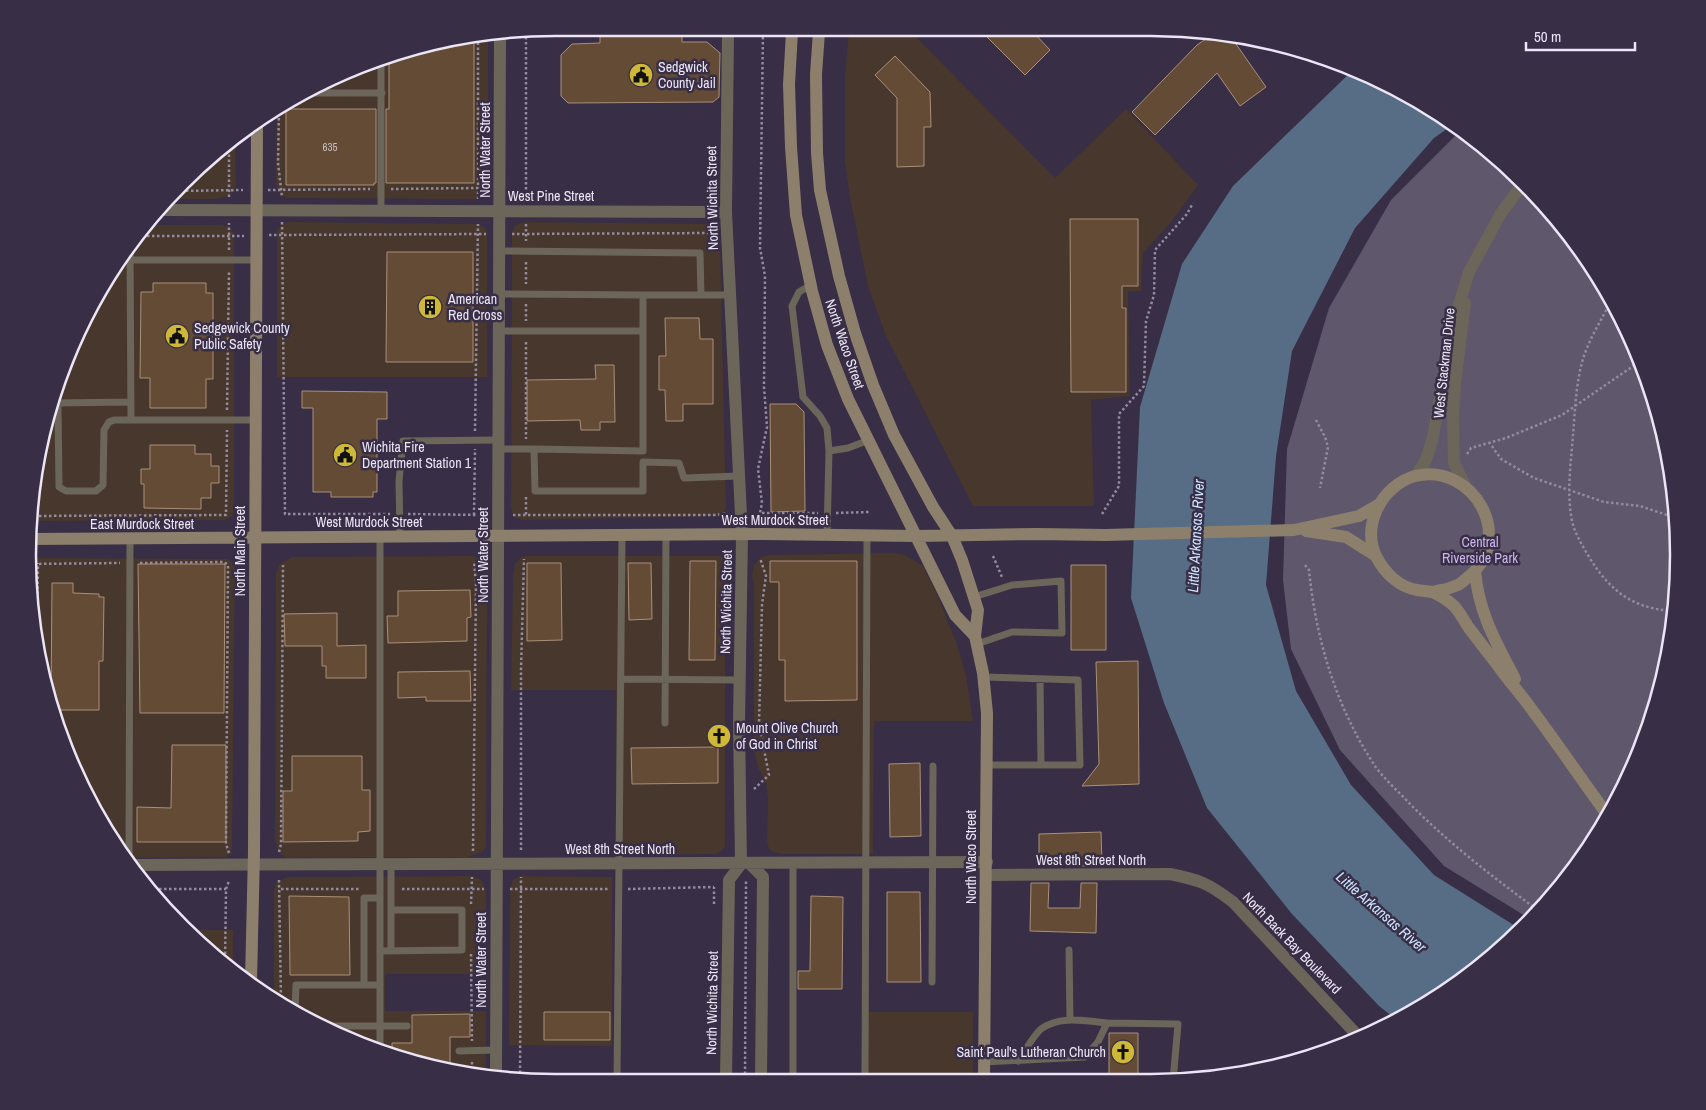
<svg xmlns="http://www.w3.org/2000/svg" width="1706" height="1110" viewBox="0 0 1706 1110" font-family="'Archivo Narrow',sans-serif">
<rect width="100%" height="100%" fill="#382e46"/>
<path fill="#48372c" d="M488,32V189L485,196L475,199L288,198L281,196L277,189L276,180L277,109L386,55Z
M849,32H911L1055,178L1126,109L1198,185L1172,221L1143,253L1141,291L1128,292L1130,396L1091,400L1094,506H973L886,336L868,286L850,198L845,162V75Z
M235,137L236,187L232,193L225,197L215,199H169L207,159Z
M287,222L477,224L484,227L487,233V377H277V230L282,224Z
M526,222L708,224L715,228L719,235L720,246L726,508L723,514L716,516L522,520L514,517L511,509L512,232L515,226L520,223Z
M145,225H221L229,227L234,233V509L232,516L225,520L32,521L29,519L45,419L68,353L137,234Z
M892,553L905,555L923,566L936,592L957,644L966,676L973,721H874L873,854H782L773,852L769,849L767,841L768,798L766,784L758,767L754,750V584L752,575L754,565L761,557L768,555Z
M471,556L479,558L487,571L486,846L483,852L468,857L288,858L281,855L278,850L275,840L276,573L279,565L292,557Z
M527,556H720L728,559L732,564L734,574L732,585L727,590L725,598V846L721,852L716,854L617,855L616,690H511L513,574L515,564L521,557Z
M34,558L228,559L232,562L235,569L232,847L231,854L226,857L126,858L98,819L45,691L29,590V560Z
M473,876L480,879L484,885L486,892V974H385V1011H486V1078L418,1064L322,1028L274,996V889L277,882L282,879L288,877Z
M520,876L612,877V1046L509,1045L510,889L513,880Z
M186,930H233V969L207,951Z
M862,1012H973V1080H861Z"/>
<path fill="#5f576b" d="M1459,132L1499,159L1570,234L1624,322L1661,419L1677,521L1674,624L1650,725L1608,819L1547,903L1530,919L1444,866L1340,750L1291,649L1283,580L1287,449L1329,308L1391,200Z"/>
<path fill="#576d86" d="M1353,70L1384,82L1451,126L1434,138L1355,228L1292,351L1276,456L1266,585L1296,691L1351,785L1434,875L1520,929L1472,974L1397,1020L1379,1006L1292,914L1207,808L1164,703L1131,598L1140,407L1182,264L1233,186Z"/>
<path fill="#644b35" stroke="#aa907a" d="M600,32H682V42H707L720,53L719,97L713,102L568,103L561,96V55L572,44L600,43Z
M982,32H1033L1050,50L1025,75Z
M1216,32L1229,34L1266,87L1240,106L1217,73L1155,135L1132,112L1197,45Z
M474,35V183H386V109H389V55Z
M895,56L930,92L931,127H924V166L897,167V98L875,75Z
M286,109H376V183H374V185H286Z
M1070,219H1138V286H1122V308H1126V392H1071Z
M387,252H473V362H386Z
M153,283H206V293H213V379H206V408H150V378H140L141,292H153Z
M665,318H699L700,339H713V404H683V421H666L665,390H659V356H666Z
M595,365H614L615,422H600V430H581L580,420L527,421V380L596,379Z
M302,391L387,392V419H377V492H373V497H331V492H313V408H302Z
M770,404H796L804,412L805,511L771,512Z
M150,445H195V454H211V466H219V483H211V498H201V509L144,508V484H141V469H150Z
M690,561H716L715,660H689Z
M770,561H857V700L785,701V660H779V582H770Z
M527,563H561L562,640L527,641Z
M628,563H651L652,619L629,620Z
M138,564H225L224,713H140Z
M1071,565H1106V650H1071Z
M52,583H73V593L99,594V597H104L103,661H99V710H53L51,705Z
M470,590L471,617L467,618V641L388,643L387,616H398V591Z
M337,613V646L366,645V678H326V666H322V646H285L284,614Z
M1138,661L1139,784L1082,786L1099,764L1096,662Z
M470,671L471,701H426V697L398,698V672Z
M172,745H226V842H137V807L171,808Z
M718,747V783L632,784L631,748Z
M292,756H362V790H370V831L358,832V841L283,842V791H292Z
M920,763L921,836L890,837L889,764Z
M1101,832L1102,863H1097V866H1081V863L1039,864V834Z
M1031,883H1049L1048,908H1080L1081,883H1097L1096,933L1030,931Z
M887,892H920L921,982H887Z
M289,896L349,897L350,975H290Z
M811,896L843,897L842,989H798V971H810Z
M544,1012H610V1040H544Z
M470,1014V1037H450V1067H430L418,1064L392,1054V1043H412V1015Z
M1109,1033H1138V1081H1109Z"/>
<g fill="none" stroke-linecap="round" stroke-linejoin="round">
<path stroke="#938b9f" stroke-width="2.5" stroke-dasharray="2.5 2.5" stroke-linecap="butt" d="M526,32V199
M763,32L760,248L765,276L764,387L767,427L758,469L762,503L760,513H818
M279,108L278,163L282,197
M391,189L478,188V34
M268,190L370,189
M176,191L243,190
M229,197V141
M478,199V188
M282,222L285,514H390
M526,224V241
M512,234L714,233
M269,235L486,234
M137,236H244
M229,250V223
M526,262V284
M1611,301C1602,319 1589,339 1583,359C1576,382 1575,411 1573,435C1571,462 1567,488 1571,515C1573,531 1581,543 1589,557C1610,591 1633,609 1674,611
M526,304V321
M526,342V439
M227,410L229,270
M1316,420L1325,437L1328,447L1320,488
M475,431L478,224
M1489,442L1501,459L1534,478L1604,502L1640,506L1670,516L1677,541
M1467,454L1471,448L1506,438L1562,415L1639,362
M526,497V515
M836,513L869,512
M408,514L481,515
M1102,514L1119,486V414L1144,386L1146,321L1154,295L1155,250L1187,214L1193,203
M474,515L475,449
M513,515H717L728,513
M29,516L226,515L227,430
M35,516V480
M993,556L1002,577
M140,563L224,562L228,565L226,844L229,853
M29,564L120,563
M1305,565L1309,570C1316,640 1336,707 1375,766C1385,780 1399,792 1411,805C1450,844 1494,878 1539,911
M37,639L38,563
M754,789L769,775L759,724L762,604L766,576L760,558
M521,850V669L524,559
M473,851L476,585L474,561
M279,852L281,844L283,565
M279,880L281,1001
M149,889H226
M281,889H359
M402,889H484
M510,889H610
M628,889L714,887
M471,904L472,877
M714,904V887
M471,954L472,1041
M225,964L226,889L229,881
M472,1062V1075
M520,1078L521,877
M745,1079L746,881"/>
<path stroke="#6c6559" stroke-width="7" d="M381,58V210
M309,93H382
M130,245L131,420
M499,251L700,253L701,295H643V451L534,449L535,491H643V462L679,463L684,478L739,476
M130,260H256
M811,285L799,292L792,306L803,397L820,416L827,428L829,451L848,448L869,440
M499,294L643,295
M701,295H730
M499,331H643
M51,401L58,407L59,487L66,491H96L103,485L104,430L109,422L114,420H255
M55,403L130,402
M498,449H534
M827,535L829,451
M400,537L399,481L403,441L498,440
M974,597L1012,585L1061,581L1062,633L1012,632L977,644
M984,677L1078,680L1080,765H987
M621,679L740,680
M1040,679L1041,765
M665,723L666,535
M129,862L130,539
M391,950V910
M1069,950L1070,1020
M380,951L462,950V910H391V864
M932,982L933,766
M364,985V898H380
M295,1011L296,985H380
M1107,1023L1178,1024L1173,1081
M319,1026H407
M380,1050V537
M459,1051L496,1050
M984,1062L1085,1057L1098,1042L1107,1023C1085,1021 1060,1015 1041,1029C1032,1037 1025,1052 1018,1061
M761,1078L793,1077V863
M617,1079L622,536
M865,1080L867,536"/>
<path stroke="#6c6559" stroke-width="12" d="M159,210L726,212
M1416,476L1426,460L1432,441L1454,321L1469,272L1501,213L1523,184
M1465,485L1454,463L1453,416L1455,384L1465,303
M750,864L763,877L761,1079
M132,865L987,862
M986,875L1170,874C1200,880 1208,883 1233,902L1359,1037
M496,1078L500,32
M726,1079L729,880L741,864L739,723L742,535L726,212L728,32"/>
<path stroke="#8c806d" stroke-width="12" d="M792,32L789,84L791,147L796,215L812,291L827,345L848,399L955,615L975,636
M819,32L816,74L817,153L820,190L839,276L855,333L873,385L894,435L933,507L952,536L962,560L978,610L975,636L983,673L987,713L984,1080
M1306,531L1346,537L1376,556
M29,539L760,534L917,536L1037,534L1105,535L1294,530L1359,516L1378,505
M1475,571C1479,614 1496,642 1515,679
M1433,592C1440,590 1449,589 1455,586C1460,585 1464,580 1467,578C1517,539 1474,462 1415,476C1382,485 1360,527 1377,558C1385,573 1399,587 1417,590C1422,591 1427,591 1432,592C1438,594 1449,601 1454,606C1460,612 1464,621 1469,628C1479,641 1489,654 1499,667C1508,680 1518,691 1527,703C1555,740 1581,779 1609,817
M251,981L254,852L257,120"/>
</g>
<defs>
<g id="civic-disc" transform="scale(1.25)"><circle r="9.5" fill="#cfb837" stroke="#382e46"/><path d="M-.6-6.5H3V-4.5H.6V-3L4-1V1h2V6H-6V1h2V-1L-.6-3ZM-1.2 2.5V6h2.4V2.5Z" fill="#111"/></g>
<g id="building-disc" transform="scale(1.25)"><circle r="9.5" fill="#cfb837" stroke="#382e46"/><path d="M-4-6H4V6H1V3H-1V6H-4ZM-2.5-4.3h1.7v1.8h-1.7ZM.8-4.3h1.7v1.8H.8ZM-2.5-1h1.7V.8h-1.7ZM.8-1h1.7V.8H.8Z" fill="#111"/></g>
<g id="church-disc" transform="scale(1.25)"><circle r="9.5" fill="#cfb837" stroke="#382e46"/><path d="M-1.2-6h2.4v3.5h3.3v2.4h-3.3V6h-2.4V-.1h-3.3v-2.4h3.3Z" fill="#111"/></g>
</defs>
<g fill-rule="evenodd">
<use href="#civic-disc" x="641" y="75"/>
<use href="#building-disc" x="430" y="307"/>
<use href="#civic-disc" x="177" y="336"/>
<use href="#civic-disc" x="345" y="455"/>
<use href="#church-disc" x="719" y="736"/>
<use href="#church-disc" x="1123" y="1052"/>
</g>
<g text-anchor="middle" stroke-width="5" stroke-linejoin="round" paint-order="stroke">
<g font-size="11" fill="#c9bec5">
<text x="330" y="151">635</text>
</g>
<g font-size="14" fill="#ebe5f5" stroke="#382e46" text-anchor="start">
<text x="658" y="72">Sedgwick<tspan x="658" dy="16">County Jail</tspan></text>
<text x="448" y="304">American<tspan x="448" dy="16">Red Cross</tspan></text>
<text x="194" y="333">Sedgewick County<tspan x="194" dy="16">Public Safety</tspan></text>
<text x="362" y="452">Wichita Fire<tspan x="362" dy="16">Department Station 1</tspan></text>
<text x="736" y="733">Mount Olive Church<tspan x="736" dy="16">of God in Christ</tspan></text>
<text x="1106" y="1057" text-anchor="end">Saint Paul's Lutheran Church</text>
</g>
<g font-size="14" fill="#ebe5f5" stroke="#382e46">
<text transform="translate(485 150) rotate(-90)" y="5">North Water Street</text>
<text x="551" y="201">West Pine Street</text>
<text transform="translate(712 198) rotate(-91)" y="5">North Wichita Street</text>
<text transform="translate(845 344) rotate(71)" y="5">North Waco Street</text>
<text transform="translate(1444 363) rotate(-84)" y="5">West Stackman Drive</text>
<text x="775" y="525">West Murdock Street</text>
<text x="369" y="527">West Murdock Street</text>
<text x="142" y="529">East Murdock Street</text>
<text transform="translate(240 551) rotate(-90)" y="5">North Main Street</text>
<text transform="translate(483 555) rotate(-90)" y="5">North Water Street</text>
<text transform="translate(726 602) rotate(-89)" y="5">North Wichita Street</text>
<text x="620" y="854">West 8th Street North</text>
<text transform="translate(971 857) rotate(-90)" y="5">North Waco Street</text>
<text x="1091" y="865">West 8th Street North</text>
<text transform="translate(1292 943) rotate(46)" y="5">North Back Bay Boulevard</text>
<text transform="translate(481 960) rotate(-90)" y="5">North Water Street</text>
<text transform="translate(712 1003) rotate(-89)" y="5">North Wichita Street</text>
</g>
<g font-size="14" fill="#ccb6ec" stroke="#382e46">
<text x="1480" y="547">Central<tspan x="1480" dy="16">Riverside Park</tspan></text>
</g>
<g font-size="15" font-style="italic" fill="#cbe3ff" stroke="#382e46">
<text transform="translate(1196 536) rotate(-87)" y="5">Little Arkansas River</text>
<text transform="translate(1381 912) rotate(41)" y="5">Little Arkansas River</text>
</g>
</g>
<path d="M0 0H1706V1110H0ZM555 36H1151A519 519 0 0 1 1670 555V555A519 519 0 0 1 1151 1074H555A519 519 0 0 1 36 555V555A519 519 0 0 1 555 36Z" fill="#382e46" fill-rule="evenodd"/>
<path fill="none" stroke="#ebe5f5" stroke-width="2.5" d="M555 36H1151A519 519 0 0 1 1670 555V555A519 519 0 0 1 1151 1074H555A519 519 0 0 1 36 555V555A519 519 0 0 1 555 36Z"/>
<path d="M1526 42v8h109v-8" fill="none" stroke="#ebe5f5" stroke-width="2.5"/>
<text x="1534" y="42" font-size="15" fill="#ebe5f5" stroke="#382e46" stroke-width="4" paint-order="stroke">50 m</text>
</svg>
